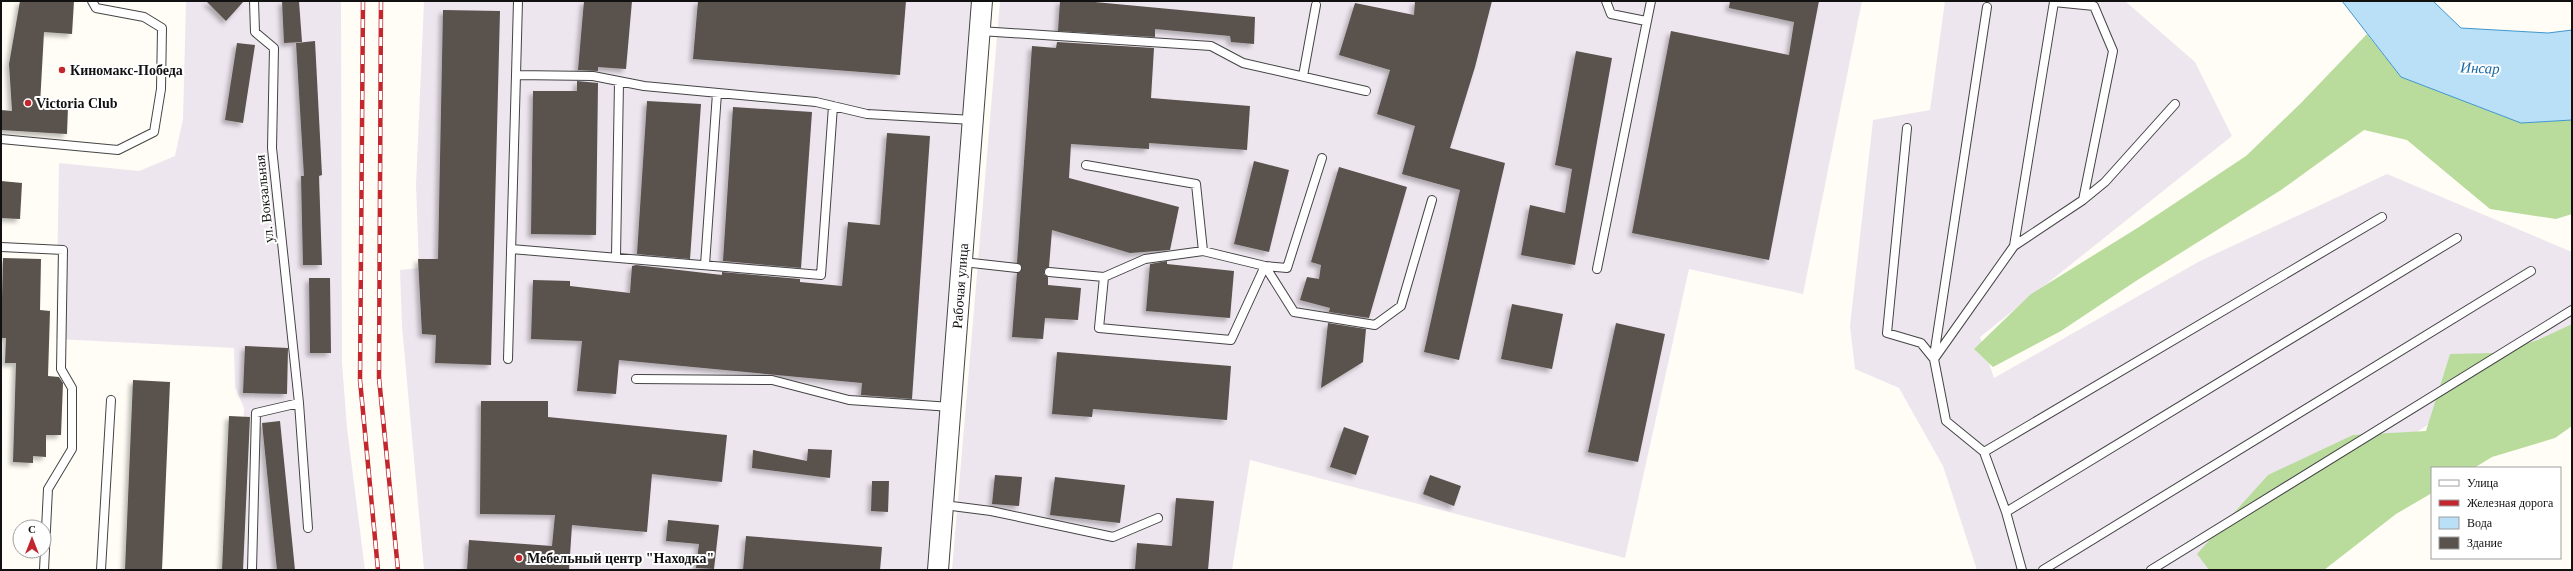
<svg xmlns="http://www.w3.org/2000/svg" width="2573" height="571" viewBox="0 0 2573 571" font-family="'Times New Roman',serif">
<defs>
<filter id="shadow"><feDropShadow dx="-3.5" dy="3.5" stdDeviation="2" flood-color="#0004"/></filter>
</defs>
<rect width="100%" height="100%" fill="#fffdf5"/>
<path fill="#eee6ef" d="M186,1H341L342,363L347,428L365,570H236L244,408L235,387L234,348L56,339L59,163L139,171L175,156L183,119Z
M424,1H973L929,570H424L402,326L400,270L419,268L416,185Z
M1000,1H1862L1803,294L1689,269L1625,558L1250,460L1232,570H952Z
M1945,1H2125L2195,62L2232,136L1980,337L1994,378L2200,261L2387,174L2572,252V331L2205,570H1977L1943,466L1899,388L1855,369L1850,326L1873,120L1930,110Z"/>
<path fill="#b9dc9c" d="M2367,34L2401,77L2521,123L2572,120V214L2556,219L2490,209L2407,140L2364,130L2281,190L2139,279L2061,331L1993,367L1974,349L2031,294L2139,227L2246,156L2301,103Z
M2572,324V426L2555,438L2492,457L2474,468H2432V493L2396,514L2324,570H2209L2197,554L2268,475L2353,435L2426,431L2450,354L2495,353L2538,340Z"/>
<path fill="#b9e0f7" stroke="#3f96cf" d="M2342,1H2433L2461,28L2548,33L2572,30V120L2521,123L2401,77Z"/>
<path fill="#5a524d" filter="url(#shadow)" d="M20,1H74L72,34L44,32L40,104L68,106L67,134L1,130V110L12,111L9,64Z
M206,1H244L226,21Z
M282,1H299L302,42L284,43Z
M584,1H632L626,69L598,67V71L578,70Z
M698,1H906L900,75L693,59Z
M1060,1H1084L1255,17L1254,44L1231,42L1230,36L1155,29V37L1058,31Z
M1415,1H1492L1475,67L1450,148L1505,163L1459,360L1424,352L1460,190L1402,174L1415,126L1377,114L1390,70L1339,55L1355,3L1414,15Z
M1730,1H1819L1769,260L1632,233L1671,31L1789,55L1794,22L1729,8Z
M443,10L500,11L491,365L435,363L436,335L422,334L418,259H438Z
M315,41L322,175L319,176L322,265H303L301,176H304L296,43Z
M1057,42L1154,48L1151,98L1250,106L1247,150L1149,143V149L1071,144L1069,178L1179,207L1170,250L1130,253L1052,230L1049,267L1045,269L1044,274L1048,277V285L1081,288L1078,320L1045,318L1043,339L1012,337L1017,273L1022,268L1017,263L1032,46L1056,48Z
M237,43L255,45L243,123L225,120Z
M1576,51L1612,58L1575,265L1521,255L1530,205L1565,213L1572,169L1555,165Z
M577,81L598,83L596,235L531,234L533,91H577Z
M647,101L701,104L690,259L637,254Z
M733,107L812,112L801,268L723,261Z
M887,133L930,136L912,399L861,395L862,383L619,360L616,394L577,391L582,341L531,339L533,280L570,281V286L630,293L632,266L636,265L722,275V272L800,279V282L842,286L848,222L880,225Z
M1254,161L1289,170L1269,252L1234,244Z
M1339,167L1407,187L1369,318L1329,312L1330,308L1300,300L1307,277L1319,279L1321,265L1311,262Z
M1,181L22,183L20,219L1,218Z
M3,258L41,259L40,310L50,311L48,376L59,377L63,383L61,435H46V457L33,456V463L13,462L16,363H5L6,338H1Z
M1167,261V264L1234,271L1230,318L1146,311L1150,264Z
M309,278H330L331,353H310Z
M1512,304L1563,314L1552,369L1501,359Z
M1328,323L1366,329L1363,362L1321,388Z
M1616,323L1665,334L1638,462L1588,452Z
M245,346L288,348L287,394L243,393Z
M1057,352L1231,366L1227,420L1093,409L1092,417L1052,414Z
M133,380L170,382L162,570H125Z
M481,401H548V417L727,435L722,482L652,474L647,532L572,525L569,570H467L469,540L552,546L555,515L480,514Z
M229,416L250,417L243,570H222Z
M280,421L295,570H277L262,423Z
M1344,427L1369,436L1356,475L1330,467Z
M808,449L832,450L830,478L752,468L753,450L807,461Z
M995,475L1022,477L1019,506L992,504Z
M1430,475L1461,486L1454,506L1423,494Z
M1055,477L1125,485L1120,523L1050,515Z
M872,481H889L888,512L871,511Z
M1176,498L1214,501L1208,570H1135L1137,543L1172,546Z
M668,520L719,525L714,569L696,568L699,544L666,541Z
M746,536L882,547L880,570H743Z"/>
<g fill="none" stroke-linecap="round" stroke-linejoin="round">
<g stroke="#444" stroke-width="10">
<path id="service" d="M254,1L255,32L274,48L272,148L299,403
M518,1L516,75L593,76L644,86L816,102L867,114L973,120
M1606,1L1611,14L1646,21
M980,31L1211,46L1243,63L1366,91
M1303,76L1316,5
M1907,128L1887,333L1921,343L1934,359L1946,421L1984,452L2006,512L2022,570
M1,139L118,150L154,132L161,89L162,28L144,17L96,8L92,1
M1086,165L1196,184L1203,251
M2083,200L2105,182L2175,104
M1,247L63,250L61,369L72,388V449L48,489L44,570
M511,249L821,275L833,106
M616,256L619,82
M963,262L1017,268
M705,265L717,93
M1597,269L1651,1
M1049,272L1104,277L1099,328L1231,340L1265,266L1287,268L1322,158
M1104,277L1145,259L1203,251L1265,266L1294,312L1375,325L1401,306L1432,200
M1934,356L1987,7
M508,359L516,75
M1934,359L2014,246L2054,2L2094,6L2113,51L2083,200L2014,246
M636,379L772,380L849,400L951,407
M1984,452L2382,217
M944,505L991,511L1113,537L1158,518
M2006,512L2457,238
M101,570L111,400
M252,570L256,413L299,403L308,528
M2043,570L2531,271
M2151,570L2572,310"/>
</g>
<g stroke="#444" stroke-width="22">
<g id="tertiary">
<path id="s1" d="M938,570L982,1"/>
</g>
</g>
<use href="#service" stroke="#fff" stroke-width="8"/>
<use href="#tertiary" stroke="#fff" stroke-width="20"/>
<g stroke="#c4262e" stroke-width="4.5">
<path id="rail" d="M363,1L360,380L378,570
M381,1L379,378L398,570"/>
</g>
<use href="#rail" stroke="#fff" stroke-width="3" stroke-dasharray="9" stroke-linecap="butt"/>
</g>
<g fill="#c4262e" stroke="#fff" stroke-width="1.5">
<circle cx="62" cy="70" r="4"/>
<circle cx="28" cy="103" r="4"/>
<circle cx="519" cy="558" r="4"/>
</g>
<g text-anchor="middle" stroke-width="4" stroke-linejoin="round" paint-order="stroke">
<g font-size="14" font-weight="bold" fill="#111" stroke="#fff" text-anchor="start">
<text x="70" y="75">Киномакс-Победа</text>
<text x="36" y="108">Victoria Club</text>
<text x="527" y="563">Мебельный центр "Находка"</text>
</g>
<g font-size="14" fill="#111" stroke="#fff">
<text transform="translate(264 199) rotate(-96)" y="5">ул. Вокзальная</text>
<text dy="5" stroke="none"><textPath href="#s1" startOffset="285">Рабочая улица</textPath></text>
</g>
<g font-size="15" font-style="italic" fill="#1768a6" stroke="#fff">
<text transform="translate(2480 68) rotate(2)" y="5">Инсар</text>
</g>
</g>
<rect width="2573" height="571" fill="none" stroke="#111111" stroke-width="4"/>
<rect x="2431" y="467" width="130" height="92" fill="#ffffff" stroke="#a0a0a0"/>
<rect x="2439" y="480" width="20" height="6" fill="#ffffff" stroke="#a0a0a0"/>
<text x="2467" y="487" font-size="12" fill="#111111">Улица</text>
<rect x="2439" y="500" width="20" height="6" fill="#c4262e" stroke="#a0a0a0"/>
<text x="2467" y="507" font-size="12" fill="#111111">Железная дорога</text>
<rect x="2439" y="517" width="20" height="12" fill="#b9e0f7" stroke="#a0a0a0"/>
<text x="2467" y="527" font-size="12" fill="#111111">Вода</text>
<rect x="2439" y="537" width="20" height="12" fill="#5a524d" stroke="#a0a0a0"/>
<text x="2467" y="547" font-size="12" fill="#111111">Здание</text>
<g transform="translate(32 539)"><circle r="19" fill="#ffffff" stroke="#a0a0a0"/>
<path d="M0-3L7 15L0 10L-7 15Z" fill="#c4262e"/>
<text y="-6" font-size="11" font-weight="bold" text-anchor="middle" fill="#111111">С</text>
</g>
</svg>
